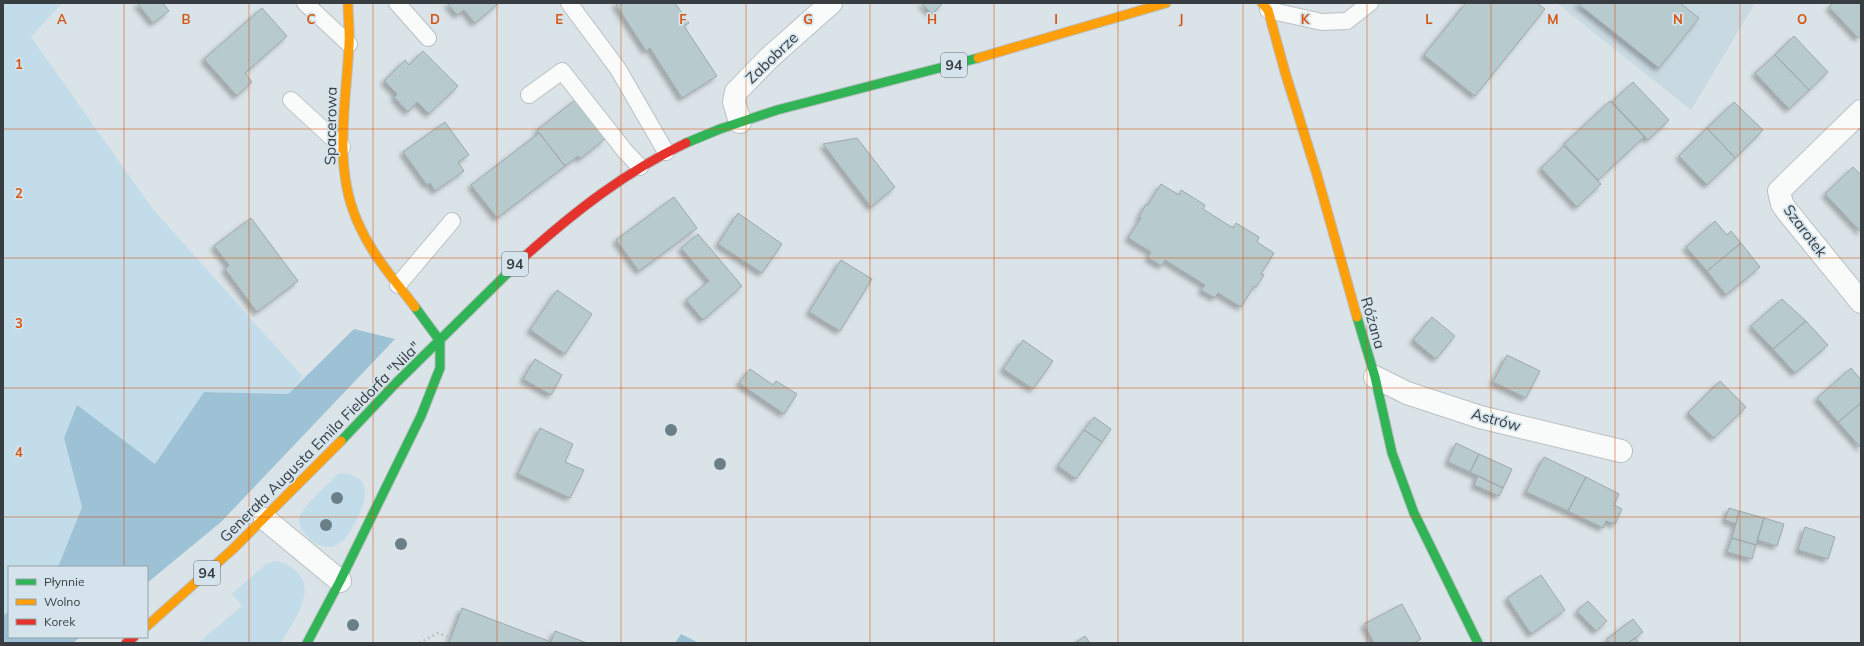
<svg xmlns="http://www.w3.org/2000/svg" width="1864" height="646" viewBox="0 0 1864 646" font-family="Mulish,sans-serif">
<defs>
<filter id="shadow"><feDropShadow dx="-3.5" dy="3.5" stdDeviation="2" flood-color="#0004"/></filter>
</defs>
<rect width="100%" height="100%" fill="#dae3e7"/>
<path fill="#c9d9e1" d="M1557,3H1755L1691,110Z"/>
<path fill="#c2dce9" d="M3,3H62L31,37L152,208L303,377L288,394L204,392L155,464L77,406L64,438L82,507L58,567H9V611L3,616Z
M339,473C375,475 367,500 355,523C350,531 346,540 338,544C331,549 323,547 315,543C307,538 299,529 299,519C300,508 331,482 339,473Z
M276,561C285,563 291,566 298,573C317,593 291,624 281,643H198L242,606L232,594L266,564Z"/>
<path fill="#9dc2d5" d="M354,329L395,339L221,522L147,583V567H58L82,507L64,438L77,405L155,464L204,392L288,394Z
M9,611V637H80L73,643H3V616Z
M681,634L699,643H675Z"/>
<path fill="#b7cace" stroke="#a0a7a9" filter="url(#shadow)" d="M137,3H163L169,11L153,23Z
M447,3H499L475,23L464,10L457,15Z
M615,3H675L689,23L684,26L717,76L682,98L650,48L646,51Z
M921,3H943L932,14Z
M1466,3H1537L1545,9L1475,96L1424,55Z
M1577,3H1680L1699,18L1659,68Z
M1833,3H1861V35L1858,38L1829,7Z
M262,8L287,36L245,73L252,82L237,96L204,59Z
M1794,36L1828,72L1809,90L1775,55Z
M423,51L458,86L429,114L417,102L408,112L394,97L397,94L384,81L405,60L409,65Z
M1775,55L1809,90L1789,109L1755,73Z
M1633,82L1669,120L1648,140L1612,102Z
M575,100L605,139L580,159L578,156L565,166L537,130Z
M1610,101L1644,137L1598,180L1564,144Z
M1734,102L1763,130L1735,158L1707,128Z
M445,122L469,155L458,162L464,171L435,191L430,183L427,185L403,152Z
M1707,128L1735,158L1707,185L1679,156Z
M539,133L565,166L497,218L471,185Z
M857,138L895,187L871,207L823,144Z
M1564,146L1601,184L1577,207L1541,168Z
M1853,167L1861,175V232L1825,194Z
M1161,184L1179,195L1181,190L1205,205L1203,209L1233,228L1236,223L1259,237L1257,242L1274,253L1261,274L1264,275L1256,287L1254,286L1241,307L1218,293L1215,298L1201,290L1205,285L1165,260L1162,266L1148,258L1151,252L1128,238L1141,218L1139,217L1146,204L1148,205Z
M674,197L697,228L639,271L616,240Z
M738,213L782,244L762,273L718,244Z
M251,218L298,281L257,312L225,269L229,265L214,246Z
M1715,221L1727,235L1731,231L1741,243L1707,271L1686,247Z
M698,234L742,286L703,320L686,300L709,281L681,248Z
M1741,243L1760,267L1726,295L1707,271Z
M841,260L872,279L840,331L809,312Z
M557,290L592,314L565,354L530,330Z
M1782,299L1806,321L1773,349L1751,326Z
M1432,317L1455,336L1436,359L1413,340Z
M1806,321L1828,345L1795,373L1773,349Z
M1023,340L1053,361L1033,389L1003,369Z
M1507,355L1540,371L1526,398L1493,382Z
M535,359L562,375L551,395L523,379Z
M1851,368L1861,380V403L1838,422L1817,398Z
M750,369L773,385L776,381L797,394L784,414L739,383Z
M1720,381L1746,407L1714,438L1688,413Z
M1861,403V448L1838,422Z
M1094,417L1111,429L1102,442L1084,430Z
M540,428L573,444L565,462L584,470L570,498L518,474Z
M1084,430L1102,442L1076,479L1058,466Z
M1456,443L1479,454L1470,472L1448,462Z
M1479,454L1512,469L1503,488L1470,472Z
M1544,457L1586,477L1568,511L1526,492Z
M1478,476L1503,488L1499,496L1474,485Z
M1586,477L1619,494L1614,505L1622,509L1615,524L1606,521L1603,528L1568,511Z
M1729,508L1739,511L1736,524L1725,520Z
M1739,511L1764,518L1756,545L1732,538Z
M1764,518L1784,524L1777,546L1757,540Z
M1805,527L1835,537L1828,559L1798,550Z
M1732,538L1756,545L1752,559L1727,552Z
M1541,575L1565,610L1531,634L1507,598Z
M1588,601L1607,621L1596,631L1577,611Z
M1402,604L1421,639L1414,643H1374L1364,624Z
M462,608L551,642L555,631L587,643H449Z
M1633,619L1643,632L1628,643H1610L1607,639Z
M1085,636L1090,643H1075Z
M1635,638L1639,643H1628Z"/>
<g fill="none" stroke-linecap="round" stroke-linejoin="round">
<g stroke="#b9c0c3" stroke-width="18">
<path id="lane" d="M305,3L349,44
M397,3L428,38
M569,3L618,69L666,152
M1268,10L1322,22L1347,21L1370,3
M529,95L562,71L625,151L640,167
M291,100L342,147
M398,285L452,221"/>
</g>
<g stroke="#b9c0c3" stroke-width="24">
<path id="street" d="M1861,111L1779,191L1782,204L1787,211L1861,302
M740,122L734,102L736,92L769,58L831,3
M1375,377L1407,393L1480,417L1621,451
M265,519L340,581"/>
</g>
<g stroke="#b9c0c3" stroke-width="11">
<path id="fast" d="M686,143L720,129L777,110L978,58
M1357,317L1375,377L1392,453L1414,513L1478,643
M341,441L396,383L524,257
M307,643L340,581L421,416L440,368V341L415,307"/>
</g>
<g stroke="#b9c0c3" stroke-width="11">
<path id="slow" d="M348,3C348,17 350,31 349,45C346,107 332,170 360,227C373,256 396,282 415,307
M1262,3L1268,10L1285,72L1317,175L1357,317
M978,58L1166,3
M147,626L233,549L341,441"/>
</g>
<g stroke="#b9c0c3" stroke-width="11">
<path id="jam" d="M524,257C574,212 625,172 686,143
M126,643L134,637"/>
</g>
<path stroke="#c0c3c5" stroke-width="2.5" stroke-dasharray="2 3" stroke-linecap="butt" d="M419,643L438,633L451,638"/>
<use href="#lane" stroke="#f9fbfb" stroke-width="16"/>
<use href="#street" stroke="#f9fbfb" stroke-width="22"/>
<use href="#fast" stroke="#30b455" stroke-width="9"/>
<use href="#slow" stroke="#ff9f0a" stroke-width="9"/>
<use href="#jam" stroke="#e5322d" stroke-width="9"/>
</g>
<g fill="#6b7f89">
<circle cx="671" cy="430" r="6"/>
<circle cx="720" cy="464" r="6"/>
<circle cx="337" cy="498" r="6"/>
<circle cx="326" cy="525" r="6"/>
<circle cx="401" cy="544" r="6"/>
<circle cx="353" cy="625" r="6"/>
</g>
<path fill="none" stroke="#d65611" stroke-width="1" stroke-opacity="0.55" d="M124,3V567M249,3V643M373,3V643M497,3V643M621,3V643M746,3V643M870,3V643M994,3V643M1118,3V643M1243,3V643M1367,3V643M1491,3V643M1615,3V643M1740,3V643M3,129H1861M3,258H1861M3,388H1861M3,517H1861M124,637V643"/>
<g text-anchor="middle" stroke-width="3.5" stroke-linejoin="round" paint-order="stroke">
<g fill="#d5e4ec" stroke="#666f74" stroke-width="1">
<rect x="941" y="53" width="26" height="24" rx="3"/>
<rect x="502" y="252" width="26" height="24" rx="3"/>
<rect x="194" y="561" width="26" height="24" rx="3"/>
</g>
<g font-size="14" font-weight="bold" fill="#373d40">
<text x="954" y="70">94</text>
<text x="515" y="269">94</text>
<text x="207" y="578">94</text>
</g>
<g font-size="15" fill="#373d40" stroke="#d5e4ec">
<text transform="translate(772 58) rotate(-44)" y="5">Zabobrze</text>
<text transform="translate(331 126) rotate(-89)" y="5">Spacerowa</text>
<text transform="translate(1805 231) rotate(53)" y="5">Szarotek</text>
<text transform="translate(1373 323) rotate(74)" y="5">Różana</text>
<text transform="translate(1496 420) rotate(15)" y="5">Astrów</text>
<text transform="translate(320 442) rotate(-45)" y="5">Generała Augusta Emila Fieldorfa "Nila"</text>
</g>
</g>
<g font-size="13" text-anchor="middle" font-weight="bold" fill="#d65611" stroke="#d5e4ec" stroke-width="3.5" stroke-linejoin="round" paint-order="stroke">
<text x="62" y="24">A</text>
<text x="186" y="24">B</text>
<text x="311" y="24">C</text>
<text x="435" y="24">D</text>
<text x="559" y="24">E</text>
<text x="683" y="24">F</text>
<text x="808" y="24">G</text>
<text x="932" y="24">H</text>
<text x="1056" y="24">I</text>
<text x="1181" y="24">J</text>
<text x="1305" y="24">K</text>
<text x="1429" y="24">L</text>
<text x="1553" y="24">M</text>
<text x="1678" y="24">N</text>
<text x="1802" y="24">O</text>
<text x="19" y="69">1</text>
<text x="19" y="198">2</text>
<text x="19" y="328">3</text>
<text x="19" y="457">4</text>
</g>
<rect width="1864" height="646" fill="none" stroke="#373d40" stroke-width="8"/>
<rect x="8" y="566" width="140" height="72" fill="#d5e4ec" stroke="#96a1a7"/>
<rect x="16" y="579" width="20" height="6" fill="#30b455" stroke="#96a1a7"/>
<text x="44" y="586" font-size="12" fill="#373d40">Płynnie</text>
<rect x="16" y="599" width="20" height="6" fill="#ff9f0a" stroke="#96a1a7"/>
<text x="44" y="606" font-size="12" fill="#373d40">Wolno</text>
<rect x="16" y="619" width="20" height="6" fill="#e5322d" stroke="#96a1a7"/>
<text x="44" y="626" font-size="12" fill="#373d40">Korek</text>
</svg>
